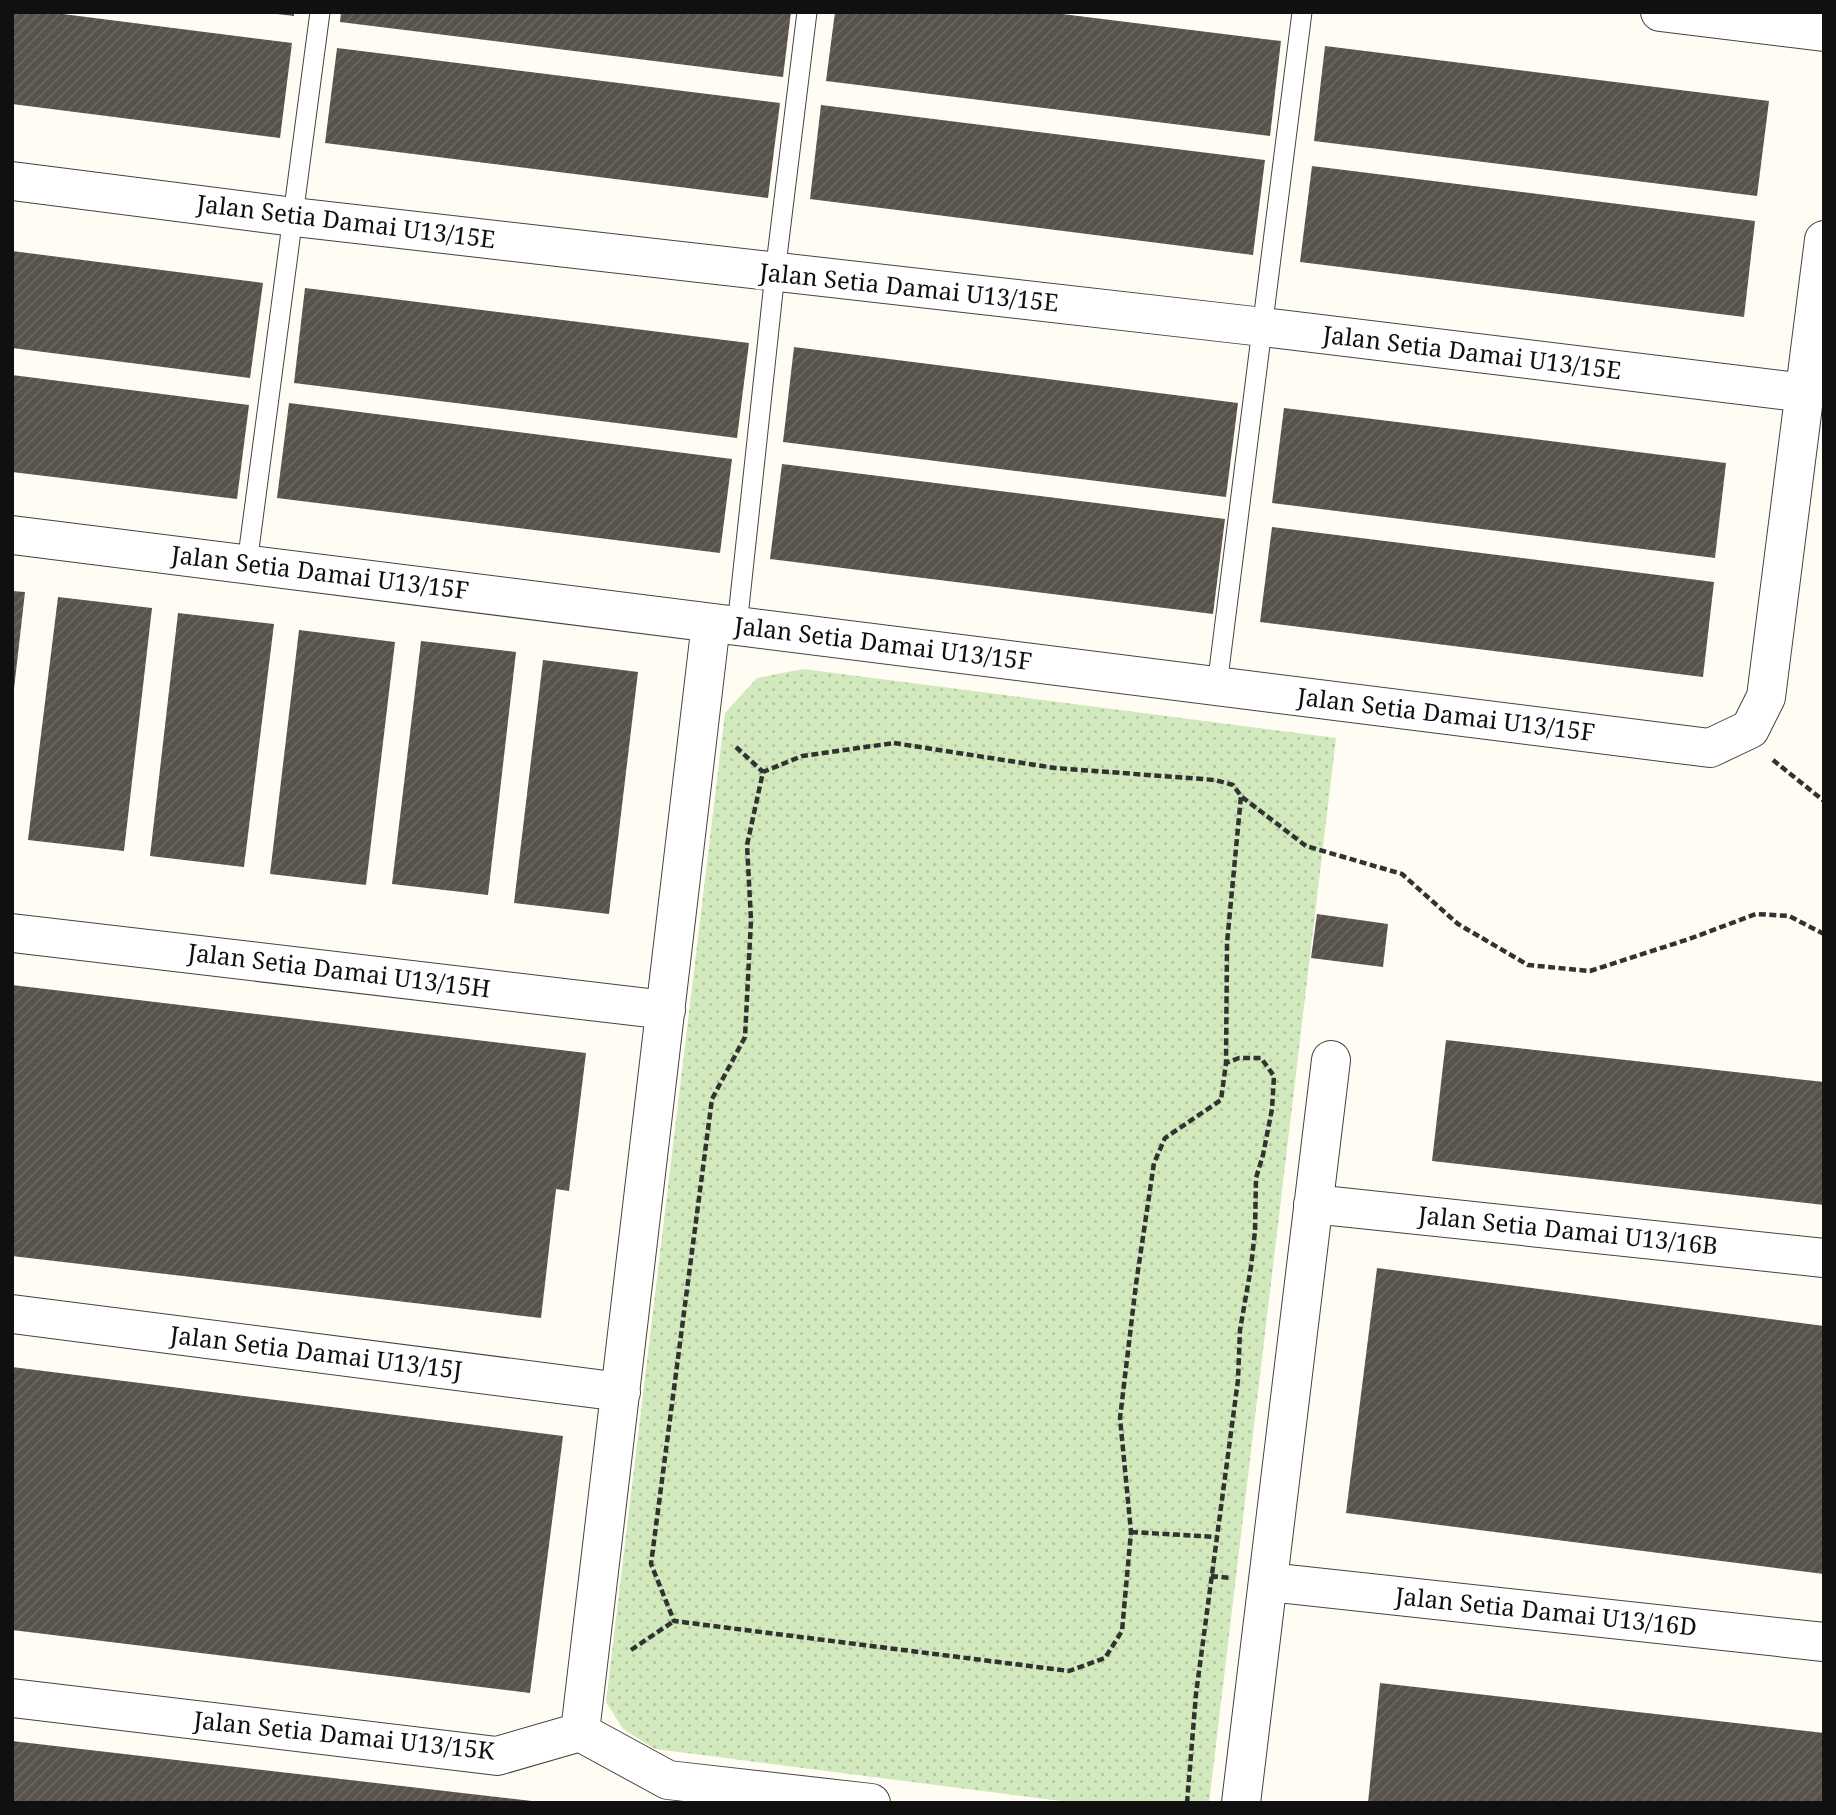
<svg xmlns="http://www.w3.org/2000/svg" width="1836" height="1815" viewBox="0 0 1836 1815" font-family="'Noto Serif',serif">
<defs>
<pattern id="park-dots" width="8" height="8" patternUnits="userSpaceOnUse" patternTransform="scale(1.75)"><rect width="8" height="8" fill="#d1e9bd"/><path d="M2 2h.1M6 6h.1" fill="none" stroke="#b2c7a1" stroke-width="1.8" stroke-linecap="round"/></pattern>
<pattern id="building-hatch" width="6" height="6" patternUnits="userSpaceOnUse" patternTransform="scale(1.75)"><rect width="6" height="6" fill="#58524c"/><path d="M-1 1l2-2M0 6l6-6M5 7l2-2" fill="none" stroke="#6b6661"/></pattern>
</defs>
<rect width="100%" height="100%" fill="#fffdf3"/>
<path fill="url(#park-dots)" d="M803,669L1336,738L1209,1803H1076L655,1749L623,1729L606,1702L725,713L757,678Z"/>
<path fill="url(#building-hatch)" d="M12,12H47L292,43L280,138L12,104Z
M277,12H294V16L277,14Z
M341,12H791L783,77L340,22Z
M835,12H1046L1281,41L1270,136L826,81Z
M1325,46L1769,101L1757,196L1314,141Z
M337,48L780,103L768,198L325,143Z
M821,105L1265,160L1253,255L810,199Z
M1312,166L1755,221L1744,317L1300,262Z
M12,251L263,283L250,378L12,348Z
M305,288L749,343L737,438L294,383Z
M794,347L1238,403L1226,497L783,442Z
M12,375L249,405L237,499L12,472Z
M289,403L732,459L720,553L277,498Z
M1284,408L1726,463L1715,558L1272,503Z
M782,464L1225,519L1213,614L770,559Z
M1272,527L1714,582L1703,677L1260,622Z
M12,591L25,592L14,689H12Z
M58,597L152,608L124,851L28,840Z
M178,613L274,624L244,867L150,856Z
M299,630L395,642L366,885L270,874Z
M421,641L516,652L488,895L392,884Z
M543,660L638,672L609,914L514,903Z
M1317,914L1388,924L1383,967L1311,958Z
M12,985L586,1053L569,1191L556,1189L541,1318L12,1256Z
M1446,1040L1824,1082V1205L1432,1161Z
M1377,1268L1824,1326V1574L1346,1513Z
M12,1367L563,1436L530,1693L12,1630Z
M1380,1683L1824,1733V1803H1368Z
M12,1741L532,1801V1803H12Z"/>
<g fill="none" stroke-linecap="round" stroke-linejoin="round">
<g stroke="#434343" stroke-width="21">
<path id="service" d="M247,564L320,12
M737,626L775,273L807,12
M1217,686L1302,12"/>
</g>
<g stroke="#434343" stroke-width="40">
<path id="minor" d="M1660,12L1824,32
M12,181L294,217L1263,327L1806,393
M12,535L1710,748L1750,729L1766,697L1824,240
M12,933L666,1010
M1313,1204L1824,1258
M12,1314L621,1392
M1268,1582L1824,1642
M12,1698L497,1756L580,1732L668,1780L871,1803
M580,1732L711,623
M1241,1803L1331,1060"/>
</g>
<path stroke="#323232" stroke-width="4.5" stroke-dasharray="7 3.5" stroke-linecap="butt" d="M894,743L1055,768L1215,780L1233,785L1241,796L1227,943L1226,1063L1221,1100L1165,1138L1154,1163L1136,1284L1120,1418L1131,1532L1122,1631L1105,1658L1069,1671L674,1621L651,1564L712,1099L745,1037L751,920L747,845L763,772L802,756Z
M736,747L763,772
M1773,760L1824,801
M1242,797L1306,846L1402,874L1458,924L1528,965L1590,971L1689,939L1756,914L1789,916L1824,934
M1131,1532L1217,1537
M1211,1576L1231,1578
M631,1650L674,1621
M1187,1803L1196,1694L1238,1380L1240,1330L1251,1267L1255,1231L1256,1178L1263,1155L1272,1109L1274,1076L1261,1058H1239L1226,1063"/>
<use href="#service" stroke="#fff" stroke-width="19"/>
<use href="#minor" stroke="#fff" stroke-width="38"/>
</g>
<g text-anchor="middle" stroke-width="7" stroke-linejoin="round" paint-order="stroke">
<g font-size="24" fill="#101010" stroke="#fff">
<text transform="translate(346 222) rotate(7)" y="8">Jalan Setia Damai U13/15E</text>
<text transform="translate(909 288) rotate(6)" y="8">Jalan Setia Damai U13/15E</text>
<text transform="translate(1472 353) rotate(7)" y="8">Jalan Setia Damai U13/15E</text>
<text transform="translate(320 573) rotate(7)" y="8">Jalan Setia Damai U13/15F</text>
<text transform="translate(883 644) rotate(7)" y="8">Jalan Setia Damai U13/15F</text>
<text transform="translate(1446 715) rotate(7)" y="8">Jalan Setia Damai U13/15F</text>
<text transform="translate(339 971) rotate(7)" y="8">Jalan Setia Damai U13/15H</text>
<text transform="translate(1568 1231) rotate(6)" y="8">Jalan Setia Damai U13/16B</text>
<text transform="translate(316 1353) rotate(7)" y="8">Jalan Setia Damai U13/15J</text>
<text transform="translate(1546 1612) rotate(6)" y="8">Jalan Setia Damai U13/16D</text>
<text transform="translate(344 1736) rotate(6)" y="8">Jalan Setia Damai U13/15K</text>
</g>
</g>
<rect width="1836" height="1815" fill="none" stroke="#101010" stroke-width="28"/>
</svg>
